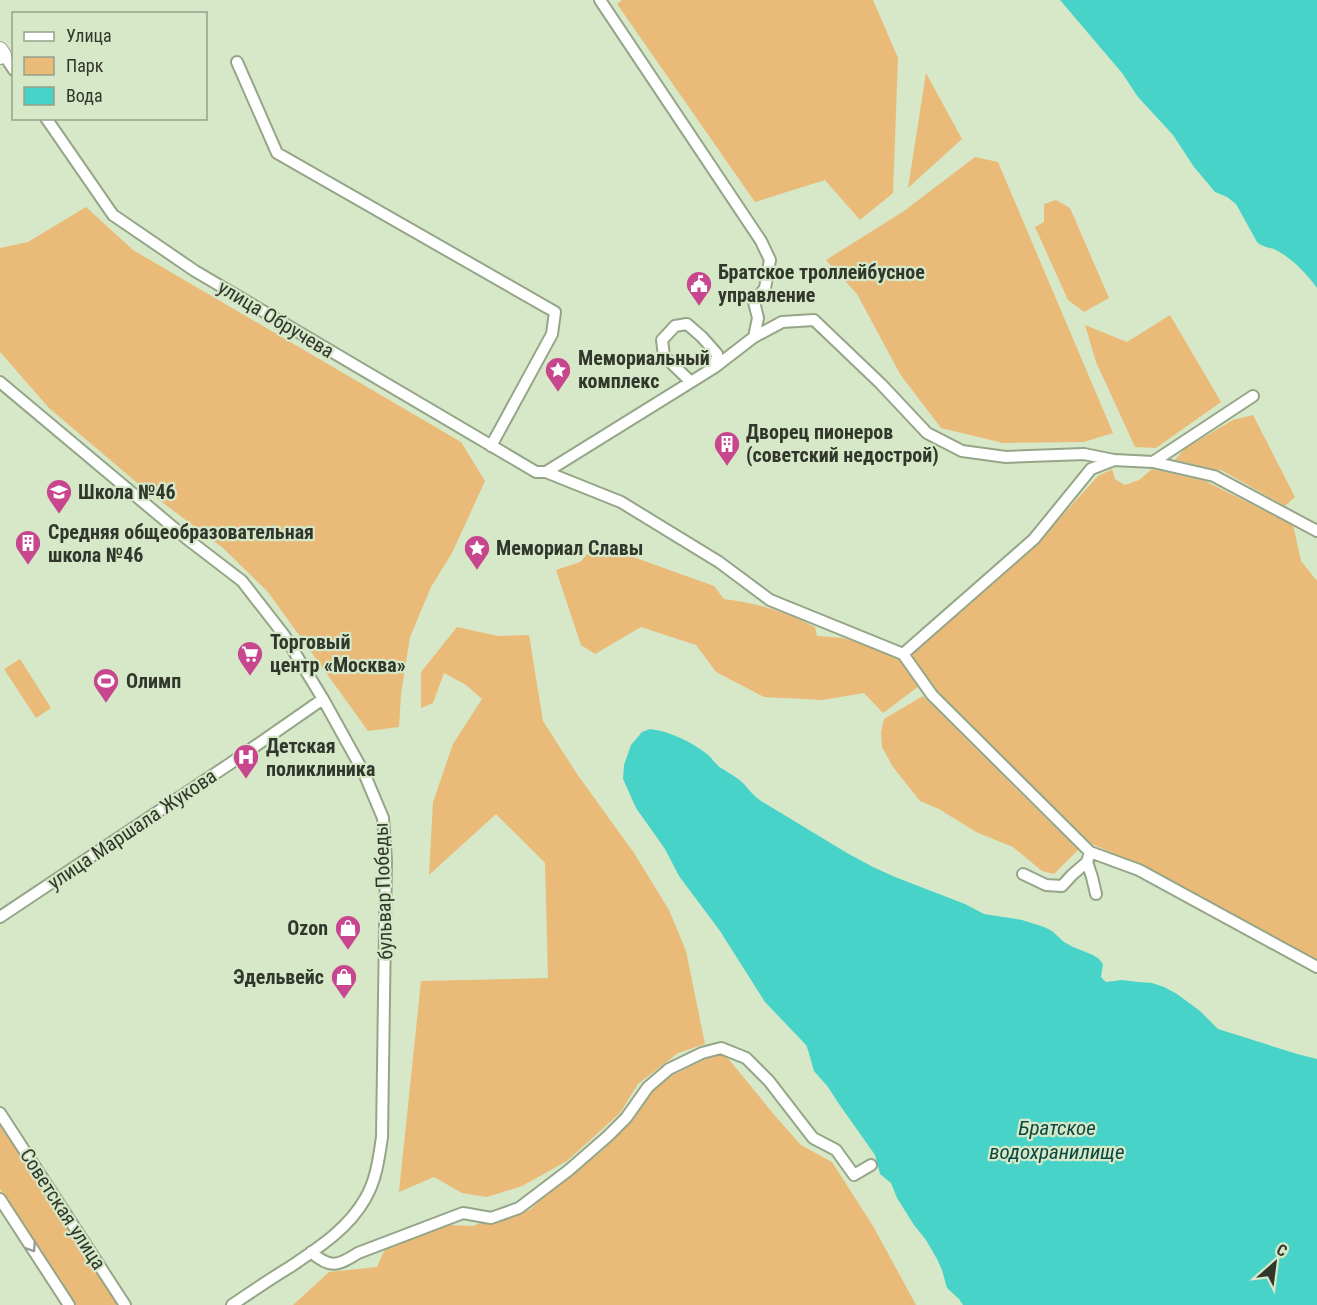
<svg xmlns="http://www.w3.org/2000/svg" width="1317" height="1305" viewBox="0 0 1317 1305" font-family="'Roboto Condensed',sans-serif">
<rect width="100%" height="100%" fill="#d6e8c8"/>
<path fill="#eaba78" d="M622,0H873L898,58L893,193L860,220L825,180L755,202L617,4Z
M926,73L962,139L908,188Z
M975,157L998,162L1113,433L1084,442L1003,443L941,428L900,374L857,294L826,260L904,211Z
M1056,200L1070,208L1109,298L1084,312L1068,300L1035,227L1044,222V204Z
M86,207L133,250L461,442L485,481L452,553L431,587L410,637L401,694L399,727L368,731L268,592L223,548L142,487L49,408L0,352V248L28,242Z
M1170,315L1221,402L1156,448L1135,447L1096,362L1085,325L1127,342Z
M1253,415L1295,497L1285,506L1223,471L1175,460L1184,449L1233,420Z
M1112,469L1115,479L1125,485L1139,480L1152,469L1205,481L1293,525L1301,561L1317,581V962L1139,865L1092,844L938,694L910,653L1038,542L1098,476Z
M597,544L714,586L724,599C758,603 786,612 815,627L817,636L843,638L894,654L919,686L883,713L864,693L823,700L764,697L716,672L696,645L641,627L595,654L581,645L556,570L580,562Z
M457,627L498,636L529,635L543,721L577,774L634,853L669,910L686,951L705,1044L678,1053L638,1084L620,1113L567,1161L522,1186L487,1197L462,1193L434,1177L399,1192L421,981L548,978L545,863L496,814L429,875L433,802L453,744L482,699L466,685L444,673L433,703L421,708V672Z
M20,659L51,708L36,718L4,669Z
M923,696L1078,850L1054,874L1042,871L1013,847L976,832L939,809L920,801L893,767L882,747L881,732L884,719Z
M714,1055L726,1056L776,1117L801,1145L832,1162L873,1226L916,1305H293L329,1272L377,1267L385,1249L448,1225L473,1226L491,1218L508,1219L531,1209L548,1191L602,1151L638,1111L653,1090L673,1075Z
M0,1124L122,1305H76L0,1189Z"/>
<path fill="#48d3c8" d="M1060,0H1317V288C1306,273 1291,257 1274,249C1268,247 1262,247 1257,242L1236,204L1227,197L1215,192L1210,186L1194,167L1173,135L1138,97L1122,73Z
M650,729C670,731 691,742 707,754C712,758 715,764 721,768C729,773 737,777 744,784C750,791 754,796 761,801L847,853L873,867L895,877L965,904L984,914L1022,920L1044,927L1052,931L1064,942L1073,947L1093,955L1099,959L1103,964L1101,977L1106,982L1122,980L1138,982L1152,983L1164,987L1177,994L1200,1011L1218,1029L1297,1054L1317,1059V1305H963L959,1299L947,1288L942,1270L937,1259L926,1240L914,1225L897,1198L891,1183L880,1174L875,1155L839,1104L828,1087L814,1071L808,1050L806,1045L765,1002L720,931L679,876L665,849L636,808L623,779L624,765L631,745L642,732Z"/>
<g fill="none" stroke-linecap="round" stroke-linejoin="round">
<g stroke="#95a688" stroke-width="14">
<path id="minor" d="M600,0L761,241L770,260L765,288L754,302L758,318L754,337
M4,55L14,70
M237,62L277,153L555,312L552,334L491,446
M46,118L113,215L195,271L536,472H546L621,502L719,562L770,600L903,654L932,695L1090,852L1139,870L1317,967
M0,382L186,538L242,581L284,635L323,699L364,773L383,818L386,860L382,1137C379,1158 376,1181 365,1199C348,1229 318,1248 290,1267C270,1279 251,1292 232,1305
M691,382L664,356L662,340L675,326L687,324L702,337L717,354L715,367
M1153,462L1214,476L1317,531
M546,472L691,382L715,367L754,337L782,322L814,320L881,384L927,433L962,451L1006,457L1084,454L1114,460
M903,654L1034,539L1091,469L1114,460L1153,462L1253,396
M1087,862L1092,877L1096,894
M1023,874L1046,885L1062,886L1072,875L1087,862L1090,852
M0,917L231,763L323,699
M0,1113L125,1305
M0,1199L69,1305
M311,1252C330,1269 338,1266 358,1253L463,1213L491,1218L519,1208L569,1170L608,1136L626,1118L648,1087L669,1069L702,1053L721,1048L746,1058L769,1081L813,1138L836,1150L854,1175L871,1165"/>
</g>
<g stroke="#95a688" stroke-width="16">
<path id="major" d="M0,49L4,55L0,57"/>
</g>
<use href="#minor" stroke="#fff" stroke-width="10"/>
<use href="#major" stroke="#fff" stroke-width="14"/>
</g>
<defs><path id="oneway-chevron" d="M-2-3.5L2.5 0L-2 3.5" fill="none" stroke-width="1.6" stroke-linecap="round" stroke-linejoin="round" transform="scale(1.5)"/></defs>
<use stroke="#989b95" href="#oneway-chevron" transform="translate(32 1248) rotate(57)"/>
<defs>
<g id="civic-pin" transform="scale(1.35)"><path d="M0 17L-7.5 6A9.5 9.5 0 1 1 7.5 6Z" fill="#c8468d" stroke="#d6e8c8"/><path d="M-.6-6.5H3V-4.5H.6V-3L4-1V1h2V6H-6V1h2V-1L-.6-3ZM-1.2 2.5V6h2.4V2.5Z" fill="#fff"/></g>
<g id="sight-pin" transform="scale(1.35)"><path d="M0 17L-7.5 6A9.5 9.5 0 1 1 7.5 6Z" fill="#c8468d" stroke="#d6e8c8"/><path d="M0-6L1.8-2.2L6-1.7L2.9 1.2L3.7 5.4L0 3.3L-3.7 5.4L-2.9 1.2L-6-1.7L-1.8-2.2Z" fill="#fff"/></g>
<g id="building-pin" transform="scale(1.35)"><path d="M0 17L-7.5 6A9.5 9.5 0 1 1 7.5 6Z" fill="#c8468d" stroke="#d6e8c8"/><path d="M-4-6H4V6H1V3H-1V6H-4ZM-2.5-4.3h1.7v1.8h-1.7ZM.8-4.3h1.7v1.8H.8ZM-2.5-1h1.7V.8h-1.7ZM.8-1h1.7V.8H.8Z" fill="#fff"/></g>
<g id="school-pin" transform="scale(1.35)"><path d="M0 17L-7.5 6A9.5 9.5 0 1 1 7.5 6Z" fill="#c8468d" stroke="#d6e8c8"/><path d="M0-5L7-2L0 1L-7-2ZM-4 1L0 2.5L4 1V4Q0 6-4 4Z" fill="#fff"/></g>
<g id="supermarket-pin" transform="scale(1.35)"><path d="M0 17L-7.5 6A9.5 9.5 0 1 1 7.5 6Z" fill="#c8468d" stroke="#d6e8c8"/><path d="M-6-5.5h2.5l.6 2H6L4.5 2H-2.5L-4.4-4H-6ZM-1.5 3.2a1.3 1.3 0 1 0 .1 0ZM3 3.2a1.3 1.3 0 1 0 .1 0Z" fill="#fff"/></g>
<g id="stadium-pin" transform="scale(1.35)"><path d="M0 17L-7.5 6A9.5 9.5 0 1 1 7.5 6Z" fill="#c8468d" stroke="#d6e8c8"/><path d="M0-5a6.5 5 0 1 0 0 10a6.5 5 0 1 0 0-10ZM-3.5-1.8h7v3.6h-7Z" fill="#fff"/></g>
<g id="hospital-pin" transform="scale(1.35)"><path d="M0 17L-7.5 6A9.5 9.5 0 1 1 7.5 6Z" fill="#c8468d" stroke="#d6e8c8"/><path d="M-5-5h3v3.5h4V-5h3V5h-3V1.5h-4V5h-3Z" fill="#fff"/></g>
<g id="shop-pin" transform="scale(1.35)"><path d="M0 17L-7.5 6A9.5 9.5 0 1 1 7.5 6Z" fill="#c8468d" stroke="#d6e8c8"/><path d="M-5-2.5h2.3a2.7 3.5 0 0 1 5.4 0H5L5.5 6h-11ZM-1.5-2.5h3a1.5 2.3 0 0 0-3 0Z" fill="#fff"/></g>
</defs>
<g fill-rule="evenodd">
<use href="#civic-pin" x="699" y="284"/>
<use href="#sight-pin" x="558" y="370"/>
<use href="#building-pin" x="727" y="444"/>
<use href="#school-pin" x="59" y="492"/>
<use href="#building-pin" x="28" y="543"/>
<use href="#sight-pin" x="477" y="548"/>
<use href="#supermarket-pin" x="250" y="654"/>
<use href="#stadium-pin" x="106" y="681"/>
<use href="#hospital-pin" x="246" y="757"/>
<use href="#shop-pin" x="348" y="928"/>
<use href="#shop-pin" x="344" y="977"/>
</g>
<g text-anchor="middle" stroke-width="4.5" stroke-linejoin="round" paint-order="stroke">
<g font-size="20" font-weight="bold" fill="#31372b" stroke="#d6e8c8" text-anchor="start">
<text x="718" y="279">Братское троллейбусное<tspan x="718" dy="23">управление</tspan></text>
<text x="578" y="365">Мемориальный<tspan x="578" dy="23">комплекс</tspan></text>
<text x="746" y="439">Дворец пионеров<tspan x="746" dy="23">(советский недострой)</tspan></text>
<text x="78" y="499">Школа №46</text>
<text x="48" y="539">Средняя общеобразовательная<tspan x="48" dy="23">школа №46</tspan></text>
<text x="496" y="555">Мемориал Славы</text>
<text x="270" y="649">Торговый<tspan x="270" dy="23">центр «Москва»</tspan></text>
<text x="126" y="688">Олимп</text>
<text x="266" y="753">Детская<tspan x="266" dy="23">поликлиника</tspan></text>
<text x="328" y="935" text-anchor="end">Ozon</text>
<text x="324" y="984" text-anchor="end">Эдельвейс</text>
</g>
<g font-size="20" fill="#31372b" stroke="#d6e8c8">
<text transform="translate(276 319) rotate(31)" y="7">улица Обручева</text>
<text transform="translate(132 829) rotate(-34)" y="7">улица Маршала Жукова</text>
<text transform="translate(383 891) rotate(-92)" y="7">бульвар Победы</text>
<text transform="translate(63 1209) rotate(57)" y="7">Советская улица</text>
</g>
<g font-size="21" font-style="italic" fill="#0a4844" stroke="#d6e8c8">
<text x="1057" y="1135">Братское<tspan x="1057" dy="24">водохранилище</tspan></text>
</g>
</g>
<rect x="12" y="12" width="195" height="108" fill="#d6e8c8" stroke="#94a189" stroke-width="1.5"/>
<rect x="24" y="32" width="30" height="9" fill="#ffffff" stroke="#94a189" stroke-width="1.5"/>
<text x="66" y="42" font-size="18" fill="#31372b">Улица</text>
<rect x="24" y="57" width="30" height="18" fill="#eaba78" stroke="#94a189" stroke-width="1.5"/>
<text x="66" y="72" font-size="18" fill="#31372b">Парк</text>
<rect x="24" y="87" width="30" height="18" fill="#48d3c8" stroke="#94a189" stroke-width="1.5"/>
<text x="66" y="102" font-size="18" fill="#31372b">Вода</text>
<g transform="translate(1275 1263) rotate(28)" stroke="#d6e8c8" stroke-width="4.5" paint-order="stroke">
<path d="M0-4.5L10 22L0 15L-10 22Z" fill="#31372b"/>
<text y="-9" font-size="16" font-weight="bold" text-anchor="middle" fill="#31372b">С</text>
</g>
</svg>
